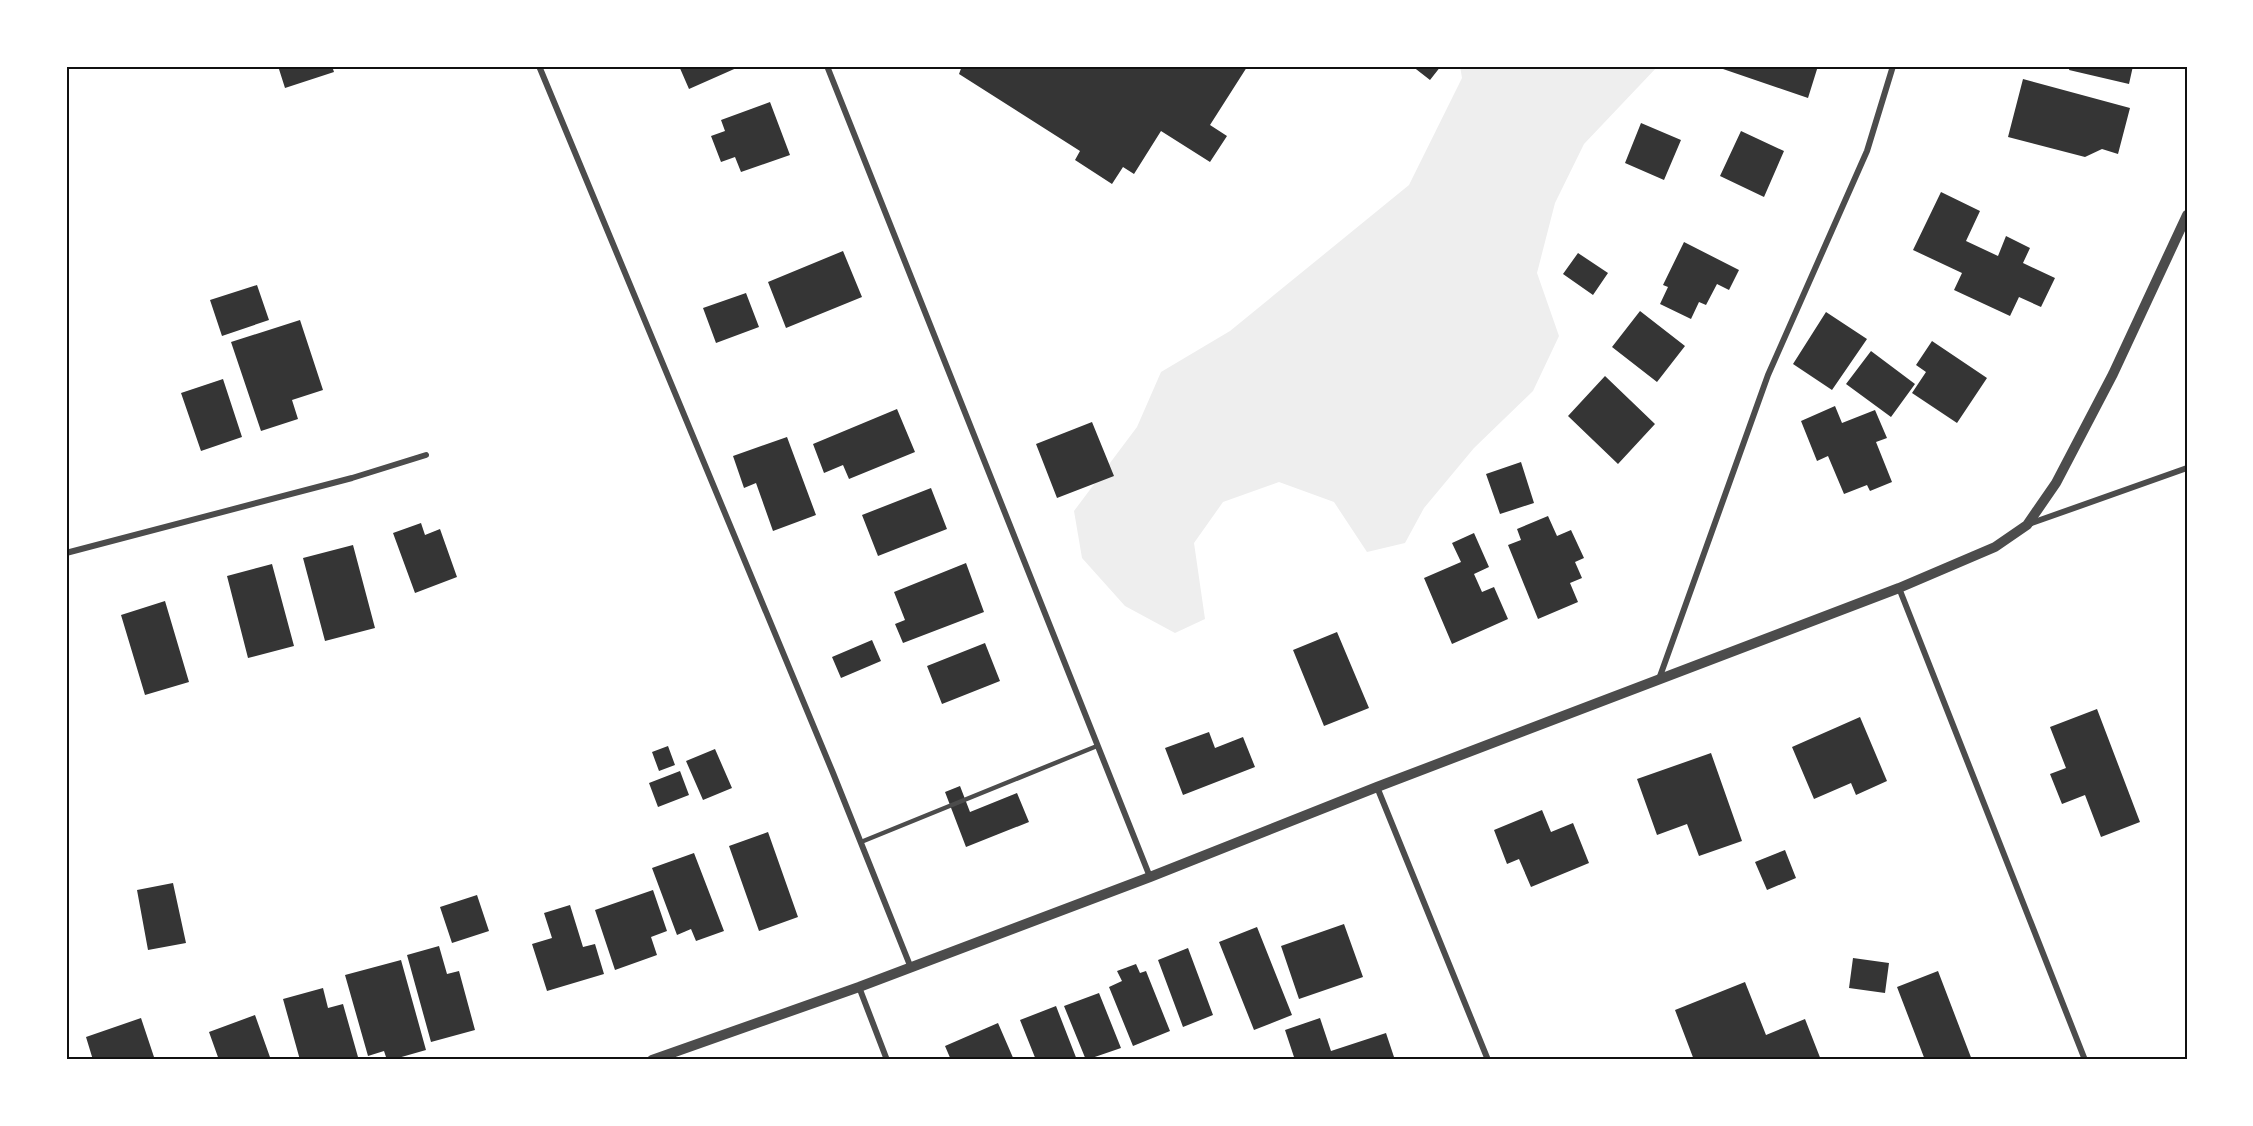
<svg xmlns="http://www.w3.org/2000/svg" width="2253" height="1126" viewBox="0 0 2253 1126" font-family="'Roboto Serif',serif">
<rect width="100%" height="100%" fill="#fff"/>
<path fill="#eee" d="M1460,66H1658L1584,144L1555,203L1537,273L1559,336L1533,391L1474,448L1424,508L1405,543L1367,552L1334,502L1279,482L1223,502L1194,543L1205,619L1175,633L1125,606L1082,558L1074,511L1137,427L1161,372L1230,331L1409,185L1462,78Z"/>
<path fill="#353535" d="M278,66H332L334,72L285,88Z
M679,66H741L689,89Z
M962,66H1245L1247,67L1210,125L1227,136L1210,162L1161,131L1134,174L1123,167L1112,184L1075,160L1080,151L959,74Z
M1412,66H1441L1430,80Z
M1724,66H1818L1808,98L1723,69Z
M2070,66H2133L2129,84L2069,70Z
M2023,79L2130,108L2118,154L2102,149L2085,157L2008,137Z
M770,102L790,155L741,172L735,157L721,162L711,136L725,131L721,120Z
M1641,123L1681,140L1664,180L1625,163Z
M1741,131L1784,151L1764,197L1720,176Z
M1941,192L1980,211L1966,241L1998,256L2006,236L2030,248L2023,263L2055,278L2041,307L2019,297L2010,316L1954,290L1962,273L1913,250Z
M1684,242L1739,270L1729,290L1717,284L1706,305L1699,302L1691,319L1660,304L1668,287L1663,285Z
M843,251L862,297L786,328L768,282Z
M1578,253L1608,273L1593,295L1563,274Z
M257,285L269,320L222,336L210,300Z
M746,293L759,327L716,343L703,308Z
M1640,311L1685,346L1657,382L1612,347Z
M1826,312L1867,339L1832,390L1793,364Z
M300,320L323,390L292,400L298,419L261,431L231,342Z
M1932,341L1987,378L1957,423L1912,393L1926,372L1916,365Z
M1871,351L1915,384L1891,417L1846,384Z
M1605,376L1655,424L1618,464L1568,416Z
M223,379L242,437L201,451L181,393Z
M1835,406L1842,423L1875,410L1887,438L1876,442L1892,482L1870,491L1867,485L1844,494L1828,456L1817,461L1801,421Z
M897,409L915,452L849,479L843,465L824,473L813,444Z
M1092,422L1114,476L1057,498L1036,444Z
M787,437L816,515L773,531L756,483L744,488L733,456Z
M1521,462L1534,503L1500,514L1486,474Z
M931,488L947,529L878,556L862,515Z
M1548,516L1557,536L1571,530L1584,558L1575,562L1582,578L1570,583L1578,602L1538,619L1508,545L1521,540L1517,529Z
M421,523L425,535L440,529L457,577L415,593L393,533Z
M1474,533L1489,567L1474,574L1482,592L1494,587L1508,619L1452,644L1424,578L1461,562L1452,543Z
M353,545L375,628L325,641L303,558Z
M966,563L984,612L903,643L895,624L905,620L894,592Z
M272,564L294,646L248,658L227,576Z
M165,601L189,682L145,695L121,615Z
M1337,632L1369,708L1324,726L1293,650Z
M872,640L881,661L841,678L832,657Z
M985,643L1000,681L942,704L927,666Z
M2097,709L2140,822L2101,837L2085,795L2062,804L2050,774L2066,768L2050,727Z
M1860,717L1887,781L1856,795L1851,783L1814,799L1792,747Z
M1209,732L1215,748L1243,737L1255,767L1183,795L1165,748Z
M668,746L675,765L659,771L652,752Z
M715,749L732,788L703,800L686,761Z
M1711,753L1742,841L1699,856L1687,824L1657,835L1637,779Z
M680,771L689,795L658,807L649,783Z
M960,786L970,812L1017,793L1029,822L966,847L945,792Z
M1542,810L1551,832L1573,823L1589,863L1531,887L1519,859L1507,864L1494,830Z
M768,832L798,917L759,931L729,846Z
M1785,850L1796,878L1767,890L1755,862Z
M694,853L724,931L696,941L691,929L677,935L652,868Z
M173,883L186,943L148,950L137,890Z
M653,890L667,931L651,937L657,955L615,970L595,910Z
M477,895L489,931L452,943L440,907Z
M570,905L583,947L595,944L604,974L547,991L532,944L552,938L544,913Z
M1344,924L1363,977L1299,999L1281,946Z
M1257,927L1292,1015L1254,1030L1219,942Z
M439,946L447,974L459,971L475,1030L431,1042L407,955Z
M1188,948L1213,1015L1183,1027L1158,960Z
M1853,958L1889,963L1885,993L1849,988Z
M401,960L426,1050L391,1060H387L384,1051L368,1056L345,975Z
M1136,964L1140,973L1146,971L1170,1031L1133,1046L1109,987L1122,981L1117,971Z
M1938,971L1972,1060H1925L1897,987Z
M1745,982L1766,1035L1805,1019L1821,1060H1694L1675,1010Z
M323,988L328,1008L343,1004L358,1057L348,1060H300L283,999Z
M1099,993L1121,1048L1086,1060L1064,1006Z
M1056,1006L1077,1060H1036L1020,1020Z
M255,1015L271,1060H219L209,1032Z
M141,1018L155,1060H93L86,1037Z
M1320,1018L1331,1051L1386,1033L1395,1060H1286L1294,1057L1285,1030Z
M998,1023L1014,1060H951L945,1046Z"/>
<g fill="none" stroke-linecap="round" stroke-linejoin="round">
<path stroke="#4c4c4c" stroke-width="4.5" d="M861,842L1097,746"/>
<path stroke="#4c4c4c" stroke-width="6" d="M539,66L833,773L911,968
M827,66L1150,877
M2029,524L2187,468
M66,553L352,478L426,455
M1899,588L2085,1060
M1659,679L1768,375L1867,151L1893,66
M1377,787L1488,1060
M859,987L887,1060"/>
<path stroke="#4c4c4c" stroke-width="10" d="M652,1060L859,987L1150,877L1377,787L1899,588L1995,547L2027,525L2056,483L2113,374L2187,215"/>
</g>
<rect width="2253" height="1126" fill="none" stroke="#ffffff" stroke-width="135"/>
<rect x="68" y="68" width="2118" height="990" fill="none" stroke="#111" stroke-width="2"/>
</svg>
